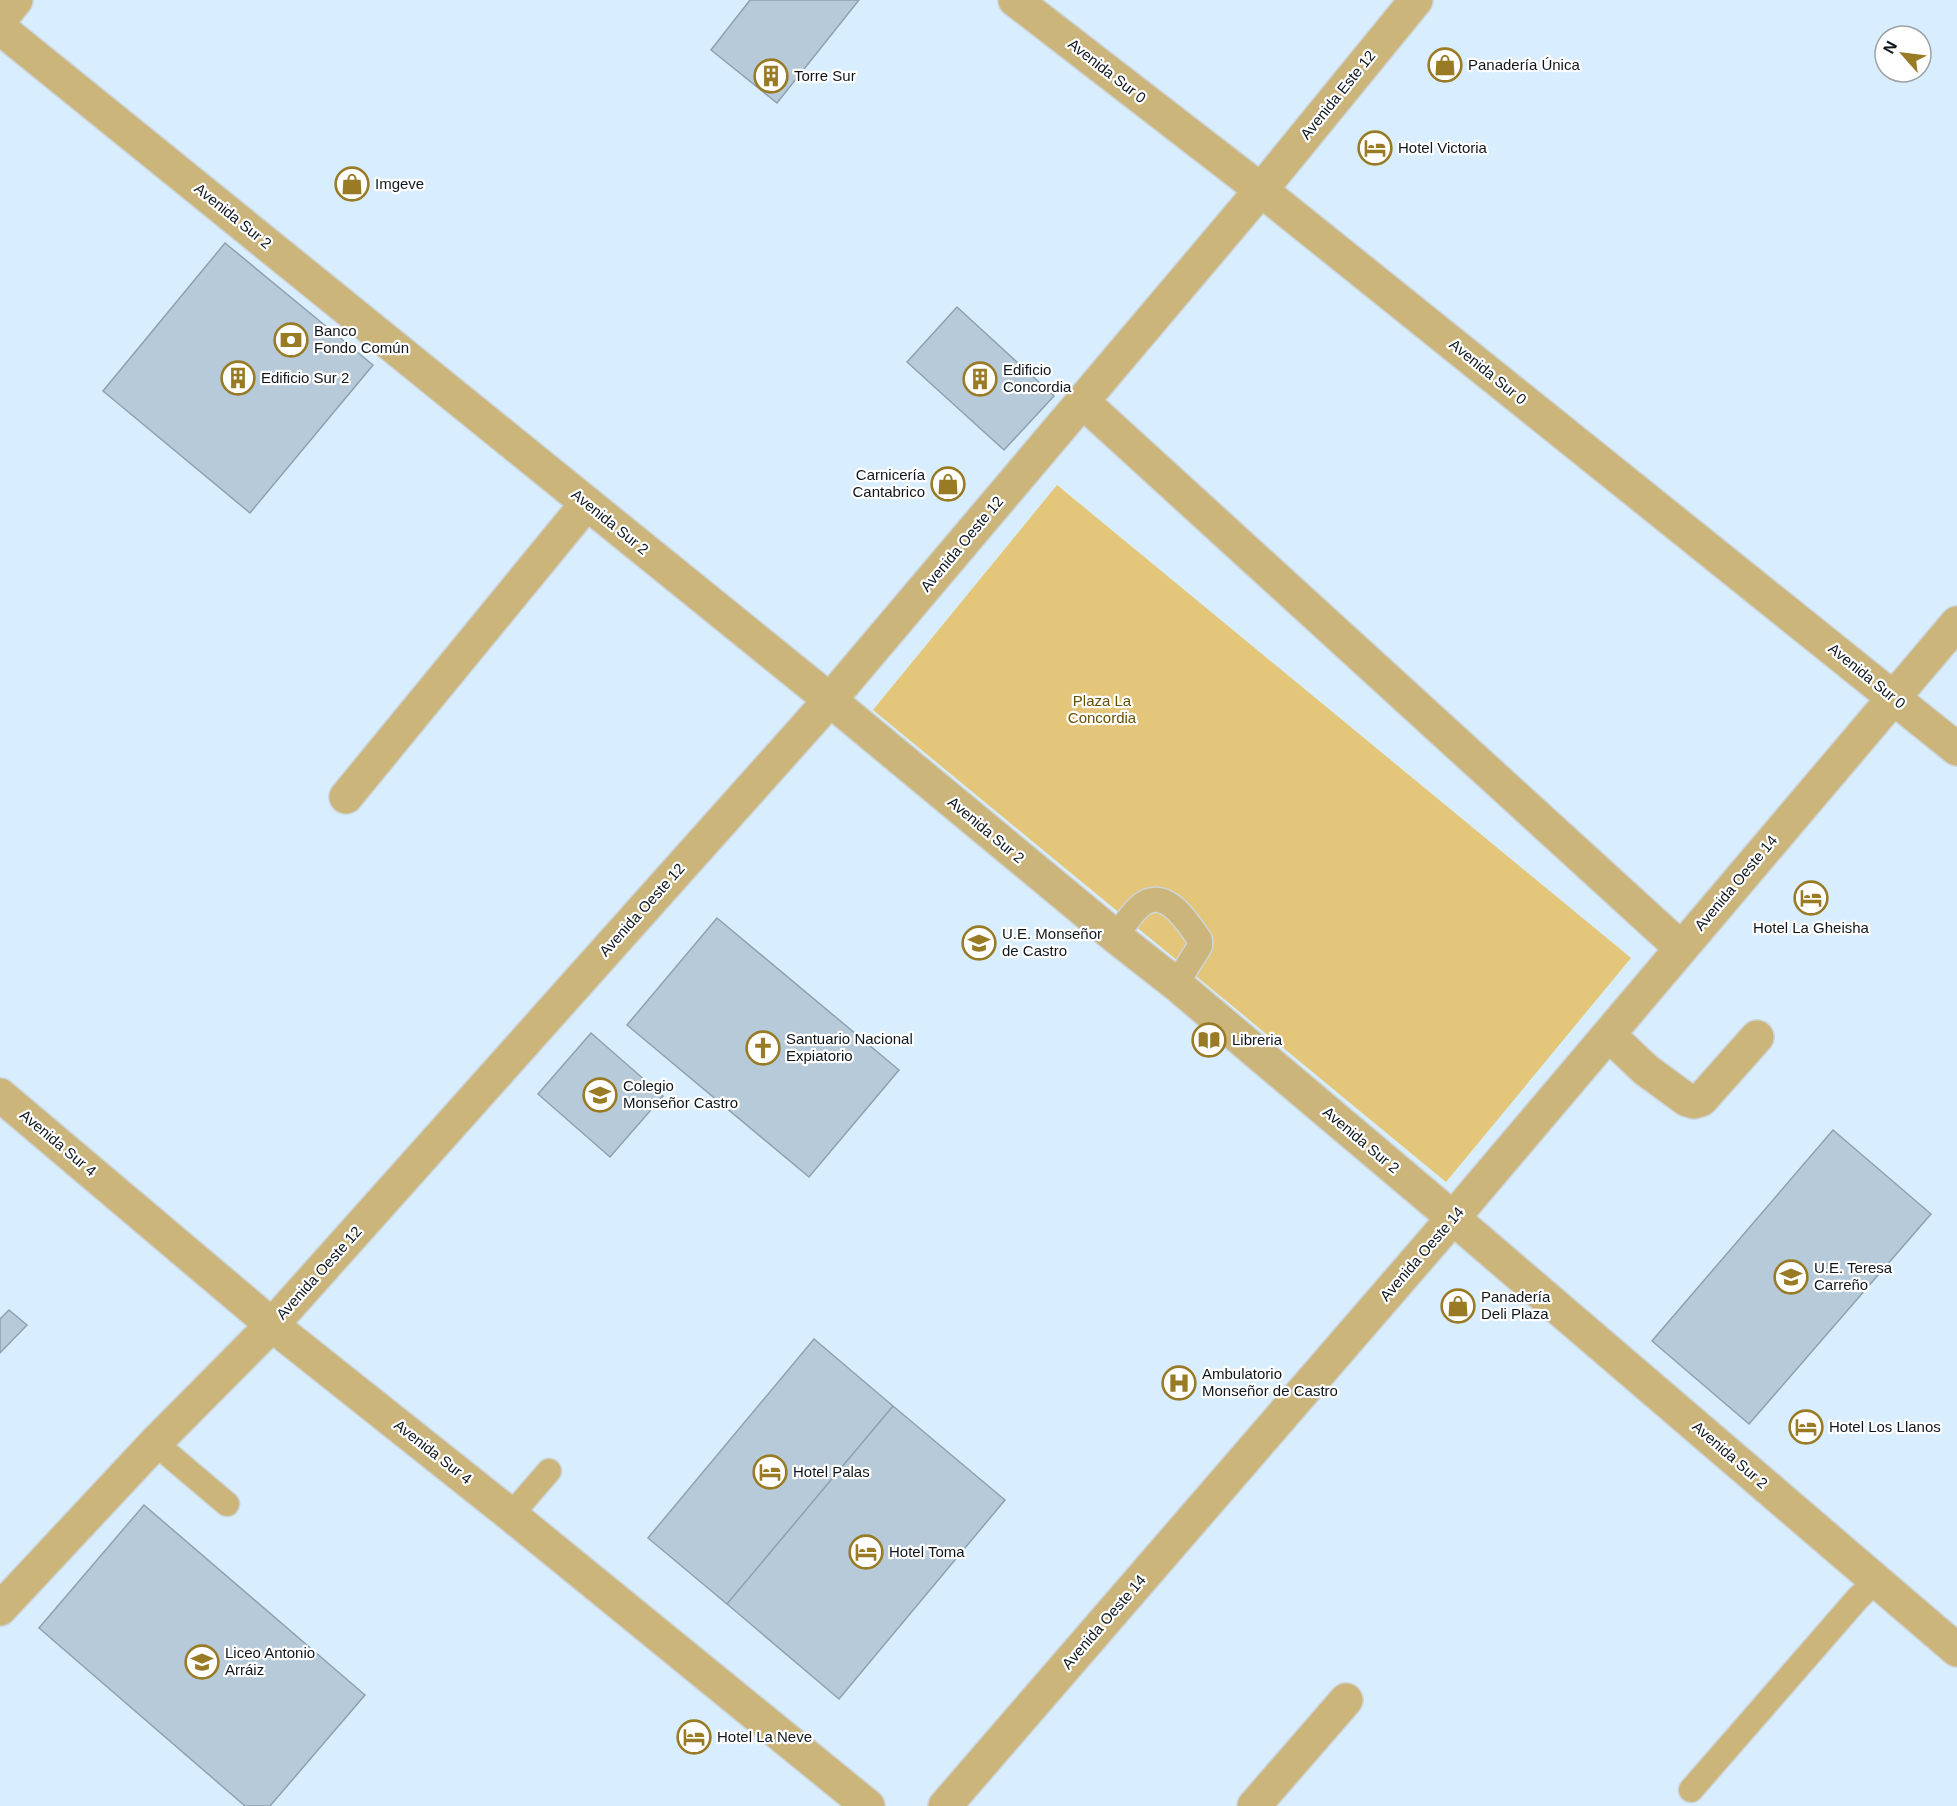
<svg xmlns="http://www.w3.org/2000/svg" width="1957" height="1806" viewBox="0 0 1957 1806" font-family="Helvetica,sans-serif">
<rect width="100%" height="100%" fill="#f1f9ff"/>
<path fill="#d8eefe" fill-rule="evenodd" d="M0,0H1957V1806H0ZM1885,36H1921V72H1885Z"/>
<path fill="#e3c679" d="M1057,485L1631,958L1446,1182L873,710Z"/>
<path fill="#b7cad9" stroke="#8ea1af" stroke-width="1.5" d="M750,0H859L777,103L711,50Z
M225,243L373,365L250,513L103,391Z
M957,307L1054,396L1004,450L907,362Z
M717,918L899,1070L809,1177L627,1025Z
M591,1033L663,1096L610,1157L538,1094Z
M1833,1130L1931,1214L1749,1424L1652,1341Z
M9,1310L27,1325L0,1353V1319Z
M814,1339L893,1406L727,1604L648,1538Z
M893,1406L1005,1500L839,1699L727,1604Z
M144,1505L365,1695L270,1806H245L39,1628Z"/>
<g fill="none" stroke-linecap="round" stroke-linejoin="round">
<g stroke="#cdd5db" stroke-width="27">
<path id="service" d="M1116,937C1123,927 1130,915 1139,907C1164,884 1187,921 1200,940V946L1176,984
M155,1443L227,1504
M511,1515L549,1471
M1691,1790L1858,1598L1877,1580"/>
</g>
<g stroke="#cdd5db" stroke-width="36">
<path id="minor" d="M1015,0L1261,190L1957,749
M0,20L16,0
M0,28L830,700L1116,937L1176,984L1453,1218L1957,1650
M1082,401L1681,948
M346,797L587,503
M1609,1035L1646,1070L1687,1100L1694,1102L1701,1100L1757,1037
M0,1095L272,1325L511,1515L868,1806
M0,1609L155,1443L272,1325L830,700L1261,190L1416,0
M945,1806L1453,1218L1957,623
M1254,1806L1346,1700"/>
</g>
<use href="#service" stroke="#cbb57b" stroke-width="24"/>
<use href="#minor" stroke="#cbb57b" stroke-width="33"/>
</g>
<defs>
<g id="shop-ring" transform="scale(1.725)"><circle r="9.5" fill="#fff" stroke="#987b24" stroke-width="1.5"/><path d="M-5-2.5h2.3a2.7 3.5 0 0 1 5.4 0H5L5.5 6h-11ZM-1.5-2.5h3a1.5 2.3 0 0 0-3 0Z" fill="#987b24"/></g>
<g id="building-ring" transform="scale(1.725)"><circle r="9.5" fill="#fff" stroke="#987b24" stroke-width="1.5"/><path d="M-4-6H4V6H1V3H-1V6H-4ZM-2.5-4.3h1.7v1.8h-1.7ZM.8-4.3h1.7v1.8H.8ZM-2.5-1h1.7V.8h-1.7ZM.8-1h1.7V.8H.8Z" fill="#987b24"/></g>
<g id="hotel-ring" transform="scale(1.725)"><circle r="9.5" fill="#fff" stroke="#987b24" stroke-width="1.5"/><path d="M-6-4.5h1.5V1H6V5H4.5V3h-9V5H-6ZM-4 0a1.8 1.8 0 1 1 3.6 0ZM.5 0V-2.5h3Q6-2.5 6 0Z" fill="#987b24"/></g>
<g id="bank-ring" transform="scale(1.725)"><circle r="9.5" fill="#fff" stroke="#987b24" stroke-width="1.5"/><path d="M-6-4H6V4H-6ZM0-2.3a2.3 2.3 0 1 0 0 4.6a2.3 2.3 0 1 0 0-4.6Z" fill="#987b24"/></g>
<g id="school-ring" transform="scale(1.725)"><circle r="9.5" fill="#fff" stroke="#987b24" stroke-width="1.5"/><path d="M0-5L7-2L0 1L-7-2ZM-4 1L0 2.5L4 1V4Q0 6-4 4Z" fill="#987b24"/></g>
<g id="library-ring" transform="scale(1.725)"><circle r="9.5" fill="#fff" stroke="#987b24" stroke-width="1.5"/><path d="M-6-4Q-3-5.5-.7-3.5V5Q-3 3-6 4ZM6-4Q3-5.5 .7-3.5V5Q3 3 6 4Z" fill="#987b24"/></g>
<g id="church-ring" transform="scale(1.725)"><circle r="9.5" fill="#fff" stroke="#987b24" stroke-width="1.5"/><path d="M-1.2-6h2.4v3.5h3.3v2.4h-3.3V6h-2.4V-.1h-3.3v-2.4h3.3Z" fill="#987b24"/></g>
<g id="hospital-ring" transform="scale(1.725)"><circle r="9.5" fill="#fff" stroke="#987b24" stroke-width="1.5"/><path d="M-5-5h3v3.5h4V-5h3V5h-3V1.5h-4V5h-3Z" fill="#987b24"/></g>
</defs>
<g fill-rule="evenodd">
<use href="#shop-ring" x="1445" y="65"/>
<use href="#building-ring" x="771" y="76"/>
<use href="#hotel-ring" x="1375" y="148"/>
<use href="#shop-ring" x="352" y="184"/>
<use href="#bank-ring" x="291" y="340"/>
<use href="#building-ring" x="238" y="378"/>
<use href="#building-ring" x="980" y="379"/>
<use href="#shop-ring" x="948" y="484"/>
<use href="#hotel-ring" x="1811" y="898"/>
<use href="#school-ring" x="979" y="943"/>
<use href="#library-ring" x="1209" y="1040"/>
<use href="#church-ring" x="763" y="1048"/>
<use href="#school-ring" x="600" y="1095"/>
<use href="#school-ring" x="1791" y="1277"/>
<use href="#shop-ring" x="1458" y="1306"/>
<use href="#hospital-ring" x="1179" y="1383"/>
<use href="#hotel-ring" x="1806" y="1427"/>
<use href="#hotel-ring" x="770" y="1472"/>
<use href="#hotel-ring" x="866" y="1552"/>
<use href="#school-ring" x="202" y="1662"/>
<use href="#hotel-ring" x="694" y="1737"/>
</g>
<g text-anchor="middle" stroke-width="4.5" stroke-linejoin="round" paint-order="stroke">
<g font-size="15" fill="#10171c" stroke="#fff" text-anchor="start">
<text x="1468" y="70">Panadería Única</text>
<text x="794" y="81">Torre Sur</text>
<text x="1398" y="153">Hotel Victoria</text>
<text x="375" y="189">Imgeve</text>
<text x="314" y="336">Banco<tspan x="314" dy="17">Fondo Común</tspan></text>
<text x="1003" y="375">Edificio<tspan x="1003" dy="17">Concordia</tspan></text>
<text x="261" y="383">Edificio Sur 2</text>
<text x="925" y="480" text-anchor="end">Carnicería<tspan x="925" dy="17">Cantabrico</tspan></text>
<text x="1811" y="933" text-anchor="middle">Hotel La Gheisha</text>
<text x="1002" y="939">U.E. Monseñor<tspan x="1002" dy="17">de Castro</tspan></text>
<text x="786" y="1044">Santuario Nacional<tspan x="786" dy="17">Expiatorio</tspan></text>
<text x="1232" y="1045">Libreria</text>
<text x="623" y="1091">Colegio<tspan x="623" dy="17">Monseñor Castro</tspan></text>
<text x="1814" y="1273">U.E. Teresa<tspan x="1814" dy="17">Carreño</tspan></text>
<text x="1481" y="1302">Panadería<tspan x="1481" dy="17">Deli Plaza</tspan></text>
<text x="1202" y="1379">Ambulatorio<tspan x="1202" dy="17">Monseñor de Castro</tspan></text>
<text x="1829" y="1432">Hotel Los Llanos</text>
<text x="793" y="1477">Hotel Palas</text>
<text x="889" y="1557">Hotel Toma</text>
<text x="225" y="1658">Liceo Antonio<tspan x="225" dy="17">Arráiz</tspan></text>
<text x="717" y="1742">Hotel La Neve</text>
</g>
<g font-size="15" fill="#10171c" stroke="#fff">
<text transform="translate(1107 71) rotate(38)" y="5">Avenida Sur 0</text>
<text transform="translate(1338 95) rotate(-51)" y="5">Avenida Este 12</text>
<text transform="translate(233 216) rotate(39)" y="5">Avenida Sur 2</text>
<text transform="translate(1488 372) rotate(39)" y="5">Avenida Sur 0</text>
<text transform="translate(610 522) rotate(39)" y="5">Avenida Sur 2</text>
<text transform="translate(962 544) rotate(-50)" y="5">Avenida Oeste 12</text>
<text transform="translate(1867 676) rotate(39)" y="5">Avenida Sur 0</text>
<text transform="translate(986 830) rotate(40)" y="5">Avenida Sur 2</text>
<text transform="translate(1736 883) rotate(-50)" y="5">Avenida Oeste 14</text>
<text transform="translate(642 910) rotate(-48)" y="5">Avenida Oeste 12</text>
<text transform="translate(1361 1140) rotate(40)" y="5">Avenida Sur 2</text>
<text transform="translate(58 1143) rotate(40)" y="5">Avenida Sur 4</text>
<text transform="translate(1422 1254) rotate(-49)" y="5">Avenida Oeste 14</text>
<text transform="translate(319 1273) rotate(-48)" y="5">Avenida Oeste 12</text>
<text transform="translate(433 1452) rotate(38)" y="5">Avenida Sur 4</text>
<text transform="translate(1730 1455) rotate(41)" y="5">Avenida Sur 2</text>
<text transform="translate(1104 1622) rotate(-49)" y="5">Avenida Oeste 14</text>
</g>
<g font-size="15" fill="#675104" stroke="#fff">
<text x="1102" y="706">Plaza La<tspan x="1102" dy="17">Concordia</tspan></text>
</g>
</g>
<g transform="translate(1903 54) rotate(298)"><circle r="28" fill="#ffffff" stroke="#9fa2a4" stroke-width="1.5"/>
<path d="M0-4.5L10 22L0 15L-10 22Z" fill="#987b24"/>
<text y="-9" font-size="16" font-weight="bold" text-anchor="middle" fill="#10171c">N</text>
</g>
</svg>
